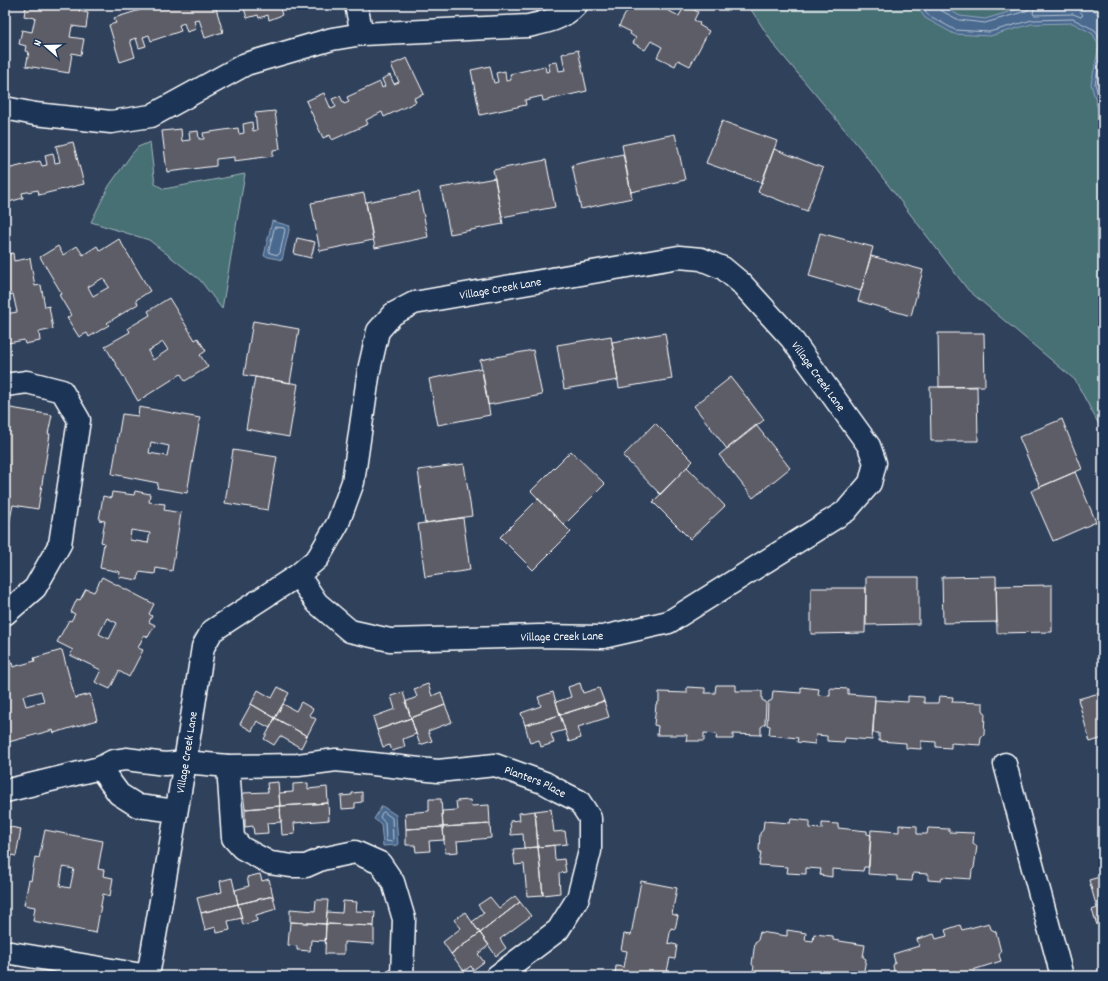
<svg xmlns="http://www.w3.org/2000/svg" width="1108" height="981" viewBox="0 0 1108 981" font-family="Dekko,sans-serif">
<rect width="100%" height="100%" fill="#30415c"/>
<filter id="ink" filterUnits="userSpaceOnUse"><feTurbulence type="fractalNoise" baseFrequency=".025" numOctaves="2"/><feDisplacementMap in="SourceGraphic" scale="8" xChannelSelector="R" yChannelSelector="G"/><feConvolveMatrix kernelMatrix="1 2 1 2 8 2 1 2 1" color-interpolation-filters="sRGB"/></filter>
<g filter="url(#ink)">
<path fill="#466f74" stroke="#a2b7ba" d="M748,5H1103V432L1075,380L968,290L860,148L774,45Z
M150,142L155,184L164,189L245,174L222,309L200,280L149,240L91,222L109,186L131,155L138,147Z"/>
<path fill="#4a698f" stroke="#92a5bc" d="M916,5H940L960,16L985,19L1032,5H1084L1094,9L1103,22V117L1099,113L1091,84L1099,46L1093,34L1073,23L1032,24L990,36L954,34L925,18Z
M272,221L290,226L282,260L264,256Z
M382,806L396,815L398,845L383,846L381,824L374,819Z"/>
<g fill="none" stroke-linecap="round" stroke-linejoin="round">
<path stroke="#b7c3d2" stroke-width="1" d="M921,5L928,15L955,30L989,32L1032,20L1073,19L1095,30L1103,45L1095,84L1103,111
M939,5L940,10L959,20L985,23L1026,11L1029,9L1030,5
M1035,5L1033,13L1034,15L1073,14L1081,17L1083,15L1079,10V5
M275,227L284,228L285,230L280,253L278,255L270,253L269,251Z
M384,812L392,818L393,840L392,842L386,841L385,823L380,817L382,813Z"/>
</g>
<path fill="#5d5d67" stroke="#fff" fill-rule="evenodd" d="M26,5L34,6V5H80L79,11L88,13L86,28L72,26L70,37L84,39L81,55L72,53L69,73L26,66L29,52L25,51L26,46L19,44L22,30L32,32L35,18L24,16Z
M156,5H215L223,32L205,38L199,19L194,20L196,29L187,32L184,23L179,25L181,31L151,41L149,35L143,37L146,46L139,48L136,38L130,40L135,57L120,62L109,25L116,23L114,18Z
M243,5H279L282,15L269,20L268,15L259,18L258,15L247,18Z
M292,5H306L294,9Z
M630,5H670L667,10L679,16L685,5L698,12L694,20L700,23L699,25L709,31L690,66L678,60L675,66L657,57L662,47L651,41L645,50L633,43L636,38L630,34L631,32L619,26Z
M578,50L587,91L543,101L542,96L525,100L526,105L480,115L471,70L490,66L494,83L498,82L496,73L505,71L506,81L511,80L510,74L545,66L546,72L550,71L548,63L557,62L559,71L565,70L562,54Z
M407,58L424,94L414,98L416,102L384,117L382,112L366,120L368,124L332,140L330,135L323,138L306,101L324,93L331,109L336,107L332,99L340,96L344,104L349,102L347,97L380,82L382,88L385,86L382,79L390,75L394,84L399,82L391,65Z
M275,111L280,149L273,150V156L234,161V157L216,159V166L167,172L162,131L181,129L182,141L190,140L189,132L198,131L199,139H204L203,133L238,128L239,134L244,133L243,124L252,122L253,131L257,130L255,113Z
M722,121L777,141L762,183L706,163Z
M675,134L685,180L631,192L622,145Z
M73,142L84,184L39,195L38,190L22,193L23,198L5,203V175L8,174L7,169L40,161L42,166L47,165L45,155L53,153L55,163L60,162L56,146Z
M774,149L823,168L807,211L758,192Z
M623,154L632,198L581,209L572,165Z
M546,160L555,207L502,217L493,170Z
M495,178L503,224L450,234L441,188Z
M419,192L428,237L375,248L366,202Z
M364,193L373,240L320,251L311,203Z
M820,233L873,247L861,291L809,276Z
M297,238L315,242L311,258L294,254Z
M119,239L150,291L136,300L138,304L107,323L109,325L89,337L87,333L79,337L67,318L71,315L59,295L62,294L40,257L58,246L63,255L77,246L83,255L97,246L100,251ZM103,278L109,287L93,296L88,287Z
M13,253L14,261L30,258L35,286L41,285L45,307L49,306L53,329L39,332L40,341L25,344L24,340L8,343V346L5,347V308L6,314L17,312L13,294L5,296V255Z
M871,256L923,270L911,316L858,301Z
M169,298L195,340L198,338L206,351L200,355L208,367L185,381L181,374L138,401L105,346L130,332L128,328L150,315L148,311ZM163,342L168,350L153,360L148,351Z
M253,321L299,329L290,383L244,375Z
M665,333L672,379L619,388L612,342Z
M938,333H984L985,386L939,387Z
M611,336L618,380L564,389L557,345Z
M533,350L542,395L488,405L480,360Z
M482,368L490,415L438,425L429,379Z
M255,377L298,384L289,437L246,429Z
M731,377L764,420L727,449L694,406Z
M930,387H977L978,441H931Z
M5,407L52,415L48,434H50L38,509L13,505L9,524L5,523Z
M139,407L200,418L187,493L157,488L158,483L112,474L122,414L138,416ZM151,442L169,446L167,456L149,453Z
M1062,419L1082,469L1040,487L1019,437Z
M655,423L693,461L660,494L623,456Z
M756,425L790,468L753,498L719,455Z
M233,450L277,457L268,510L225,503Z
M571,451L605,484L564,525L531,491Z
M464,464L472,516L425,523L418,470Z
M687,467L725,506L690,539L653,502Z
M1075,472L1096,522L1053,541L1031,491Z
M135,491L150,494L149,502L165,504L164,510L181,513L172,571L156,568L155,574L139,572L138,580L119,577L120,572L100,568L104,543L101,542L105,521L99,520L103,496L111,498L112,492L134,495ZM131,530L150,533L148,543L130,540Z
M538,499L571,532L533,570L500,537Z
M463,518L470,570L425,577L418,524Z
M996,576L997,622L943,623L942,577Z
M102,577L154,604L149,614L152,616L149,622L155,625L148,637L144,635L138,648L143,650L129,677L119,671L110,689L95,682L101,670L70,655L73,650L57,642L69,620L71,621L75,614L71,612L77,599L80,600L86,589L94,592ZM107,618L117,623L109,639L99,634Z
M866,577H919V624L866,625Z
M1052,585V632L997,633L996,586Z
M811,588H866L865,633L811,634Z
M62,650L75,698L90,694L97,720L54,733L53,730L5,743V665L12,663L13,667L35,661L34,658ZM41,691L44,701L26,706L23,696Z
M580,683L583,693L599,688L604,701L560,715L556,702L571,697L568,687Z
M428,684L432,696L441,692L445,705L411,718L405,702L417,697L414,689Z
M716,685H736V691H762V700L766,702L765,724L761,727V735L733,734V739H716L717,734L704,733V741H686L687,735H657L658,726L654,725L656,704L659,702V692L687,693V687L705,688V693H715Z
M278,687L289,693L275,718L251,704L258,690L272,698Z
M801,687L819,689L818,695L830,696V688L848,689V694L875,696L872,740L845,738L844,742L827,741V736L816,735L815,744L797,742L798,738L769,735L770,726L767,725L768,702L772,700L773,691L801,693Z
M403,692L411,718L377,730L373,717L395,709L391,696Z
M553,692L560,715L525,725L521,713L541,706L538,697Z
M1103,692V738L1090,742L1078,699Z
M908,696L924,697V703H938L939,696L953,697L952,702L983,703V710L985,713L984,735L981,738L980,745L951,743V748L936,747V742L921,741V749L906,748V743L879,741V733H873L875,700L908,702Z
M604,701L609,717L578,727L581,738L569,742L560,715Z
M301,702L313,709L309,715L316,719L307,736L275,718L283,704L296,711Z
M251,704L275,718L270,728L257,721L252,731L240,724Z
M445,705L452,722L428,731L432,741L420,745L411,718Z
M560,715L565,730L551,734L554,743L541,747L539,740L530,743L525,725Z
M275,718L307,736L301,748L280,736L274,745L264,739Z
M411,718L416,734L403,739L405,747L392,751L390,745L383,747L377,730Z
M278,782L280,806L245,809L243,793L268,792L267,783Z
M308,783V789L327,787L328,803L280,806L279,793L293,792V784Z
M362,792V802L355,803V808L342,809L341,796L352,795V793Z
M429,799H441L443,827L406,829L405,813L429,811Z
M470,800L471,806L489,805L490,824L443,827L442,811L457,810L456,801Z
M328,803L329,820L294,823L295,834L282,835L280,806Z
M280,806L281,822L267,823L268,833L254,834L253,826L245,827V809Z
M551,809L554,832L565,831L567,844L538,847L535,811Z
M535,811L538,847L524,848L523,834L511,835L510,821L520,820L519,813Z
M791,819L810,821V828L822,829V823L838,824V828L867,831V834L871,835L869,867H864L863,871L832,869V877L820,875L821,869L806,868V874L787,873L788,867L759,865L761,853L759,850L760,833L763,830L764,821L790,823Z
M490,824L491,838L457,841L458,852L445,853L443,827Z
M899,825L917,826V834H927L928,828L949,829V832L974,833L973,843L977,846L974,868L972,870L971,879L942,877L941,881L928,880V874L913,873L912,881L897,880V876L868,874L871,830L899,832Z
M5,826L21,829L16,856L11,855L5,890Z
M443,827L444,840L429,841L430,851L416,852L415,845H406V829Z
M45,830L103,841L98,869L104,870L103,876L113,878L110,896L103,894L96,933L33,921L35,907L24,905L29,880L31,881L35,857L39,858ZM63,867L74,869L70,888L60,886Z
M554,845L555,860L564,859L566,872L559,873L560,893L543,895L538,847Z
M538,847L543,895L527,896L524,864L515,865L513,849Z
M260,874L262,881L269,879L273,896L238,904L235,890L249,886L247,877Z
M1103,876V923L1097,925L1092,910L1097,908L1089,880Z
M232,878L238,904L201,913L197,898L222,892L220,881Z
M641,881L677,888L672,914L678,916L675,929L671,928L668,943L677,945L675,959L670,958L666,976H615L616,966L624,967L627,951L621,950L624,934L631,935Z
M273,896L276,909L256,915L257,921L243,925L238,904Z
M515,896L520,902L480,933L472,922L484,913L478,905L490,897L499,908Z
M316,900H328L326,924L290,922V909L315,911Z
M343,901L357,902L356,911L375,912L374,926L326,924L327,912L342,913Z
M520,902L531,916L500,939L506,948L496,956L480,933Z
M238,904L242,918L228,921L230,930L217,933L216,927L205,930L201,913Z
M465,912L480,933L451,954L443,942L461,928L454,920Z
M290,922L326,924L325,941L311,940L310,951L297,950V946L288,945Z
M989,923L991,929L996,932L1001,952L999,955L1001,961L973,970L975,975L971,976H959V974L953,976H895L893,966L895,962L893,954L919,946L917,939L934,934L936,939L947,936L945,930L960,925L962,930Z
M326,924L374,926V944L344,942V954H325Z
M787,930L806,933L805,940L813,941L814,934L833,936V940L865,945L863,957L866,959L863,976H762L752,974L754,967L752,964L755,942L758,940L760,932L787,936Z
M480,933L489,945L478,954L484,962L473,970L471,966L464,971L451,954Z"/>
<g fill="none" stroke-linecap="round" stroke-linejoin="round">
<g stroke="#fff" stroke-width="25">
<g id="minor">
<path d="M356,5L362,34"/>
<path d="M5,108L35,114L111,122L151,116L246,64L332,39L362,34L528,26C546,22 563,19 576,5"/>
<path d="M5,385L27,382L62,391L79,420L60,544L35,588L5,614"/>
<path d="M1005,764L1062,976"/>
<path d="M228,766L233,838L242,848L270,863L292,866H306L322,859L355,852L380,863L393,882L404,919L402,976"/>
<path d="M100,768L119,794L138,806L176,811"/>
<path id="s1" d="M5,791L100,768L113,761L126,759L165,764L185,762L228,766L298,765L336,760L438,771L495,765L545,783L559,791L579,801L590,818V851L578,898L558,930L497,976"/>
<path d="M5,952L148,976"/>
<path id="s2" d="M148,976L185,762L203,647L212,631L298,575L318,558L338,523L353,482L369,370L378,331L393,314L414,303L679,257L701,259L723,268L741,283L791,338L869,446L875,463L870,483L846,511L669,622L603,637L540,636L390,640L350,631L317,603L298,575"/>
</g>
</g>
<use href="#minor" stroke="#1d3557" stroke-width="22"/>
</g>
</g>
<g text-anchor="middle" stroke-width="3" stroke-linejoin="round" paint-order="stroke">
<g font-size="12" fill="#fff" stroke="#1d3557">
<text dy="4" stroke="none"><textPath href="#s2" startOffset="852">Village Creek Lane</textPath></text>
<text dy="4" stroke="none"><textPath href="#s2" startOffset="1224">Village Creek Lane</textPath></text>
<text transform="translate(562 636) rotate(-1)" y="4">Village Creek Lane</text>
<text dy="4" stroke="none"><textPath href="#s2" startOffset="227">Village Creek Lane</textPath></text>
<text dy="4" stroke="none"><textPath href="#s1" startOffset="540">Planters Place</textPath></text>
</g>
</g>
<rect width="1108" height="981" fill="none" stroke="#1d3557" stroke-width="20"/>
<rect x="10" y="10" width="1088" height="961" fill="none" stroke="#fff" stroke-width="1.5" filter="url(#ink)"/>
<g transform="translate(46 46) rotate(290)" stroke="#1d3557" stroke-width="3" paint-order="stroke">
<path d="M0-3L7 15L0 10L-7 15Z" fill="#ffffff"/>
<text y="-6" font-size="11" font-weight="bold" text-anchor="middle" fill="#ffffff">N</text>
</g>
</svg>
